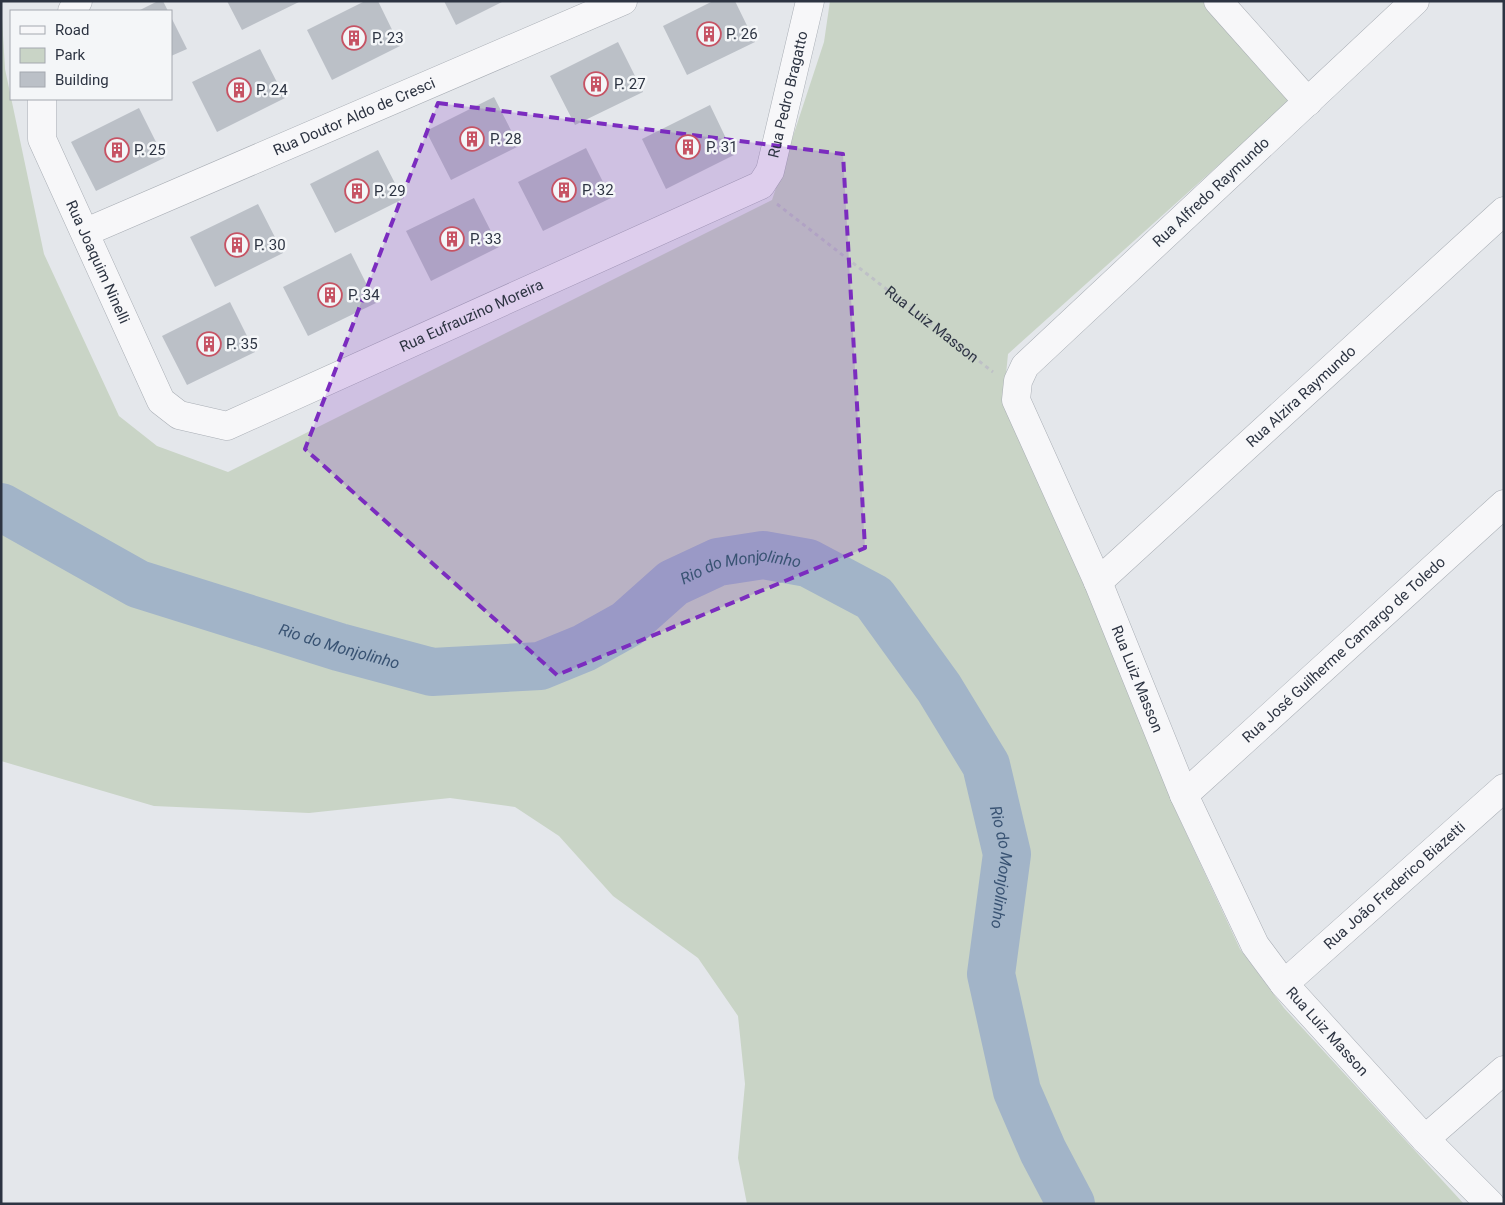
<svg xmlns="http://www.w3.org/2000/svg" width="1505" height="1205" viewBox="0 0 1505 1205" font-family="Roboto,sans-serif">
<rect width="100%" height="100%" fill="#e4e7eb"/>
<path fill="#c9d4c6" d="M1,1L5,69L44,254L119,416L157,446L228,472L772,200L824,42L830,1H1203L1291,100L1008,354L1004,395L1091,599L1174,807L1240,949L1284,1008L1464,1204H747L738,1158L745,1084L738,1016L698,958L613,896L559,836L515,807L450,798L309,813L154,806L1,761Z"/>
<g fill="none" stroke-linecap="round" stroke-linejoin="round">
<path stroke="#a2b4c8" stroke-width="48" id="s1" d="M1,507L138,584L339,647L432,672L540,666L584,648L627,624L673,583L718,562L763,555L808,563L874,598L939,688L986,765L1007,854L991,974L1017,1091L1043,1151L1071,1204"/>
</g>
<path fill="#bbc0c7" d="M158,1H163L168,11H138Z
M227,1H301L242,30Z
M365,1H378L400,46L332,80L307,30Z
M444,1H504L456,25Z
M713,1H735L755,42L687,75L663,26Z
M171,17L187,49L171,56Z
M618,42L643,92L575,125L550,76Z
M260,49L285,98L217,132L192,82Z
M494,97L519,146L451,180L426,131Z
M710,105L734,155L666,189L642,139Z
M139,108L164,158L96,191L71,142Z
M586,148L611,198L543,231L518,182Z
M378,150L403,199L335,233L310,184Z
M474,198L499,247L431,281L406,231Z
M258,204L283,253L215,287L190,237Z
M351,253L376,303L308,336L283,287Z
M230,302L255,352L187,385L162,336Z"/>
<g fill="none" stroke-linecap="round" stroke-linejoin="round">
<g stroke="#a9aeb5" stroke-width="29">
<g id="street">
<path d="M1218,1L1308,102"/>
<path id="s3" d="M1415,1L1025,366L1018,381L1016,400L1098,582L1184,795L1255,945L1284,984L1425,1139L1490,1204"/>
<path d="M72,11L78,1"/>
<path id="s4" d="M42,99V139L161,401L179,415L227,426L761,185L770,171L810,1"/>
<path id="s5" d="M86,232L623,1"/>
<path id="s6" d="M1098,582L1504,211"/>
<path id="s7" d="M1184,795L1504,504"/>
<path id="s8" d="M1284,984L1504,788"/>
<path d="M1425,1139L1504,1070"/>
</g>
</g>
<path stroke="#bec0c6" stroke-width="3" stroke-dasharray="4 4" stroke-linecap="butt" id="s2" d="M777,204L993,372"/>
<use href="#street" stroke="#f7f7f9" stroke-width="28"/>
</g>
<path fill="#7b2cbf" fill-opacity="0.2" stroke="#7b2cbf" stroke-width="4" stroke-dasharray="10 6" stroke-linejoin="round" d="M438,103L843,154L865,548L557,675L305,449Z"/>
<defs>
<g id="building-ring" transform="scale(1.25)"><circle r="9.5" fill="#f4f6f8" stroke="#c65364" stroke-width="1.5"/><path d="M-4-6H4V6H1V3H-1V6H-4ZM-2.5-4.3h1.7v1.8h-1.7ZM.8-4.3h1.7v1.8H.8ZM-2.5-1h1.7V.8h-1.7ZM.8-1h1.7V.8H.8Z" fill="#c65364"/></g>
</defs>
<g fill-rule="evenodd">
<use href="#building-ring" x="709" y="34"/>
<use href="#building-ring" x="354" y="38"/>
<use href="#building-ring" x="596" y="84"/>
<use href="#building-ring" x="239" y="90"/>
<use href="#building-ring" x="472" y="139"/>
<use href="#building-ring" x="688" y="147"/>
<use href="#building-ring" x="117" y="150"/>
<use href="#building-ring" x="564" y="190"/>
<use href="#building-ring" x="357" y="191"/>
<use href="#building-ring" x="452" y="239"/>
<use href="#building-ring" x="237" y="245"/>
<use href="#building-ring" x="330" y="295"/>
<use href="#building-ring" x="209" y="344"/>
</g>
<g text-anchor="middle" stroke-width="5" stroke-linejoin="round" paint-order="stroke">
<g font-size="15" fill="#2d3442" stroke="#f4f6f8" text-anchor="start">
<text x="726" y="39">P. 26</text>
<text x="372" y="43">P. 23</text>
<text x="614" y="89">P. 27</text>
<text x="256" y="95">P. 24</text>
<text x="490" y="144">P. 28</text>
<text x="706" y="152">P. 31</text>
<text x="134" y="155">P. 25</text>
<text x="582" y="195">P. 32</text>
<text x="374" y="196">P. 29</text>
<text x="470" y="244">P. 33</text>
<text x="254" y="250">P. 30</text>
<text x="348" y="300">P. 34</text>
<text x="226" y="349">P. 35</text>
</g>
<g font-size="15" fill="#2d3442" stroke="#f4f6f8">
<text dy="5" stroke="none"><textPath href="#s4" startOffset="1081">Rua Pedro Bragatto</textPath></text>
<text dy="5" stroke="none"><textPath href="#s5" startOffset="292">Rua Doutor Aldo de Cresci</textPath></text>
<text transform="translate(1211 192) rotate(-43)" y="5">Rua Alfredo Raymundo</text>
<text dy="5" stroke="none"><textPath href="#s4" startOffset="175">Rua Joaquim Ninelli</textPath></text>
<text dy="5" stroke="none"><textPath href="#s4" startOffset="668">Rua Eufrauzino Moreira</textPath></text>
<text dy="5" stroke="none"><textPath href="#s2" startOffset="196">Rua Luiz Masson</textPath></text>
<text dy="5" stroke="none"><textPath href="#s6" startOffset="275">Rua Alzira Raymundo</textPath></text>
<text dy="5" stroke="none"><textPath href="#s7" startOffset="216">Rua José Guilherme Camargo de Toledo</textPath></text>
<text dy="5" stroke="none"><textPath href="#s3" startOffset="874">Rua Luiz Masson</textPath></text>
<text dy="5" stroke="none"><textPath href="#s8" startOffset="148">Rua João Frederico Biazetti</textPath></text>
<text dy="5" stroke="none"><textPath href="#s3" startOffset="1278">Rua Luiz Masson</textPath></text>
</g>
<g font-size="16" font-style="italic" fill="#395373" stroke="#f4f6f8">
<text dy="6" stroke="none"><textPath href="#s1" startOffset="802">Rio do Monjolinho</textPath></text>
<text dy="6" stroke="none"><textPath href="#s1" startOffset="368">Rio do Monjolinho</textPath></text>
<text dy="6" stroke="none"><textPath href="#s1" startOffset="1252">Rio do Monjolinho</textPath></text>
</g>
</g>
<rect width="1505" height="1205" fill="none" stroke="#2d3442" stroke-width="5"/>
<rect x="10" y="10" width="162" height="90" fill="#f4f6f8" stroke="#a4a8af"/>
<rect x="20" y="26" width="25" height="8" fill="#f7f7f9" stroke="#a4a8af"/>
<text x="55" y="35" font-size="15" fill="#2d3442">Road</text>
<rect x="20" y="48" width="25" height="15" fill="#c9d4c6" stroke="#a4a8af"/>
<text x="55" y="60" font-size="15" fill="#2d3442">Park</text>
<rect x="20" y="72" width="25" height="15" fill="#bbc0c7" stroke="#a4a8af"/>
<text x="55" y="85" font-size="15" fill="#2d3442">Building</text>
</svg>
